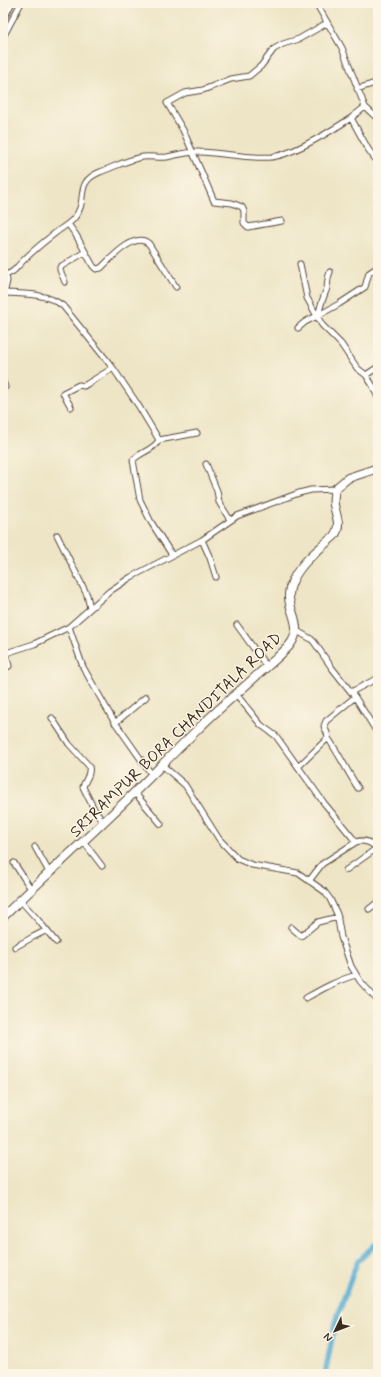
<svg xmlns="http://www.w3.org/2000/svg" width="381" height="1377" viewBox="0 0 381 1377" font-family="Mynerve,sans-serif">
<rect width="100%" height="100%" fill="#fcf5e5"/>
<filter id="ink" filterUnits="userSpaceOnUse"><feTurbulence type="fractalNoise" baseFrequency=".025" numOctaves="2"/><feDisplacementMap in="SourceGraphic" scale="8" xChannelSelector="R" yChannelSelector="G"/><feConvolveMatrix kernelMatrix="1 2 1 2 8 2 1 2 1" color-interpolation-filters="sRGB"/></filter>
<filter id="wash" filterUnits="userSpaceOnUse"><feTurbulence type="fractalNoise" baseFrequency=".012" numOctaves="4" result="noise"/><feDisplacementMap in="SourceGraphic" scale="16" xChannelSelector="R" yChannelSelector="G"/><feGaussianBlur stdDeviation="0.9" result="paint"/><feColorMatrix in="noise" values="0 0 0 0 0 0 0 0 0 0 0 0 0 0 0 0 0 1.4 0 .05"/><feComposite in="paint" operator="in"/></filter>
<g filter="url(#wash)">
<rect width="100%" height="100%" fill="#eee5c6"/>
<g fill="none" stroke-linecap="round" stroke-linejoin="round">
<path stroke="#56afd3" stroke-width="5.5" d="M325,1374L335,1323L357,1262L378,1242"/>
</g>
</g>
<g filter="url(#ink)">
<g fill="none" stroke-linecap="round" stroke-linejoin="round">
<g stroke="#564637" stroke-width="7">
<path id="minor" d="M316,3L342,48L365,107L351,118
M3,37L21,3
M357,89L378,82
M365,107L378,119
M282,221L248,227L244,223V211L242,207L232,203L214,201L183,130L167,103L185,93L203,90L231,79L249,76L261,66L274,49L283,44L299,39L327,23
M68,224L76,235L93,266L96,269L101,268C110,259 136,230 149,244L176,287
M378,267L369,273L365,287L339,304L317,316L322,325L341,344L357,368L366,375L373,386L378,398
M3,274C10,275 14,271 18,266C29,254 41,244 54,234C61,228 70,224 75,217C89,200 73,183 100,172C114,167 129,159 143,157C151,156 159,158 167,157C178,155 188,151 200,152C223,153 249,159 272,157C295,154 331,131 351,118L368,149L378,163
M65,282L60,270V267L85,252
M4,293C24,294 47,293 63,306L113,368L138,405L159,440C154,450 140,452 133,460L140,500L151,522L172,555
M3,299L7,281L6,275
M319,314C320,304 324,297 327,288C328,282 327,278 330,272
M298,328L305,322L317,316L307,298L300,264
M366,375L378,367
M3,381L5,387
M71,407L63,393L79,385L84,386L87,384L113,368
M159,440L197,433
M206,464L217,491L219,502L230,520
M57,535L87,595L90,608
M202,540L210,558L216,577
M237,625L267,667
M69,627L83,667L112,718L152,775
M297,631L311,639L314,642L332,668L355,697L378,734
M3,654L34,644L69,627L110,591L131,577L202,540L237,516L299,493L311,490L335,489
M3,669L9,666L6,654
M351,692L378,678
M236,694L261,725L276,736L324,803L356,842
M52,718L69,744L89,766C91,776 85,779 83,787L94,809L103,822
M115,723L146,697
M328,738C339,754 347,771 358,788
M162,765L185,785L219,839L238,859L252,865L298,873L324,891L330,899L337,914L341,937L351,966L360,981L378,1001
M298,767L328,738L327,733L324,726L326,721L355,697
M134,792L161,824
M83,841L102,866
M35,847L49,872
M14,863L31,889
M346,870L377,848
M309,881L322,864L356,842C364,839 372,843 378,849
M20,900L38,920L56,942
M369,909L378,902
M291,927L301,936L318,922L338,917
M15,947L33,937L47,930
M306,998C322,989 338,980 356,975"/>
</g>
<g stroke="#564637" stroke-width="10">
<path id="primary" d="M3,917C39,881 77,848 113,813C142,786 169,757 197,730C215,712 235,695 253,679C265,668 278,658 289,646C307,624 284,610 290,588C296,566 318,550 334,536C342,526 336,516 334,505C333,499 334,494 335,489L348,478L378,468"/>
</g>
<g stroke="#564637" stroke-width="10">
<path id="trunk" d="M3,17L10,3"/>
</g>
<use href="#minor" stroke="#fff" stroke-width="5"/>
<use href="#primary" stroke="#fff" stroke-width="8"/>
<use href="#trunk" stroke="#fff" stroke-width="8"/>
</g>
</g>
<g text-anchor="middle" stroke-width="3" stroke-linejoin="round" paint-order="stroke">
<g font-size="16" fill="#3b2a1e" stroke="#fcf5e5">
<text transform="translate(175 734) rotate(-44)" y="6">SRIRAMPUR BORA CHANDITALA ROAD</text>
</g>
</g>
<rect width="381" height="1377" fill="none" stroke="#fcf5e5" stroke-width="16"/>
<g transform="translate(335 1331) rotate(227)" stroke="#fcf5e5" stroke-width="3" paint-order="stroke">
<path d="M0-3L7 15L0 10L-7 15Z" fill="#3b2a1e"/>
<text y="-6" font-size="11" font-weight="bold" text-anchor="middle" fill="#3b2a1e">N</text>
</g>
</svg>
